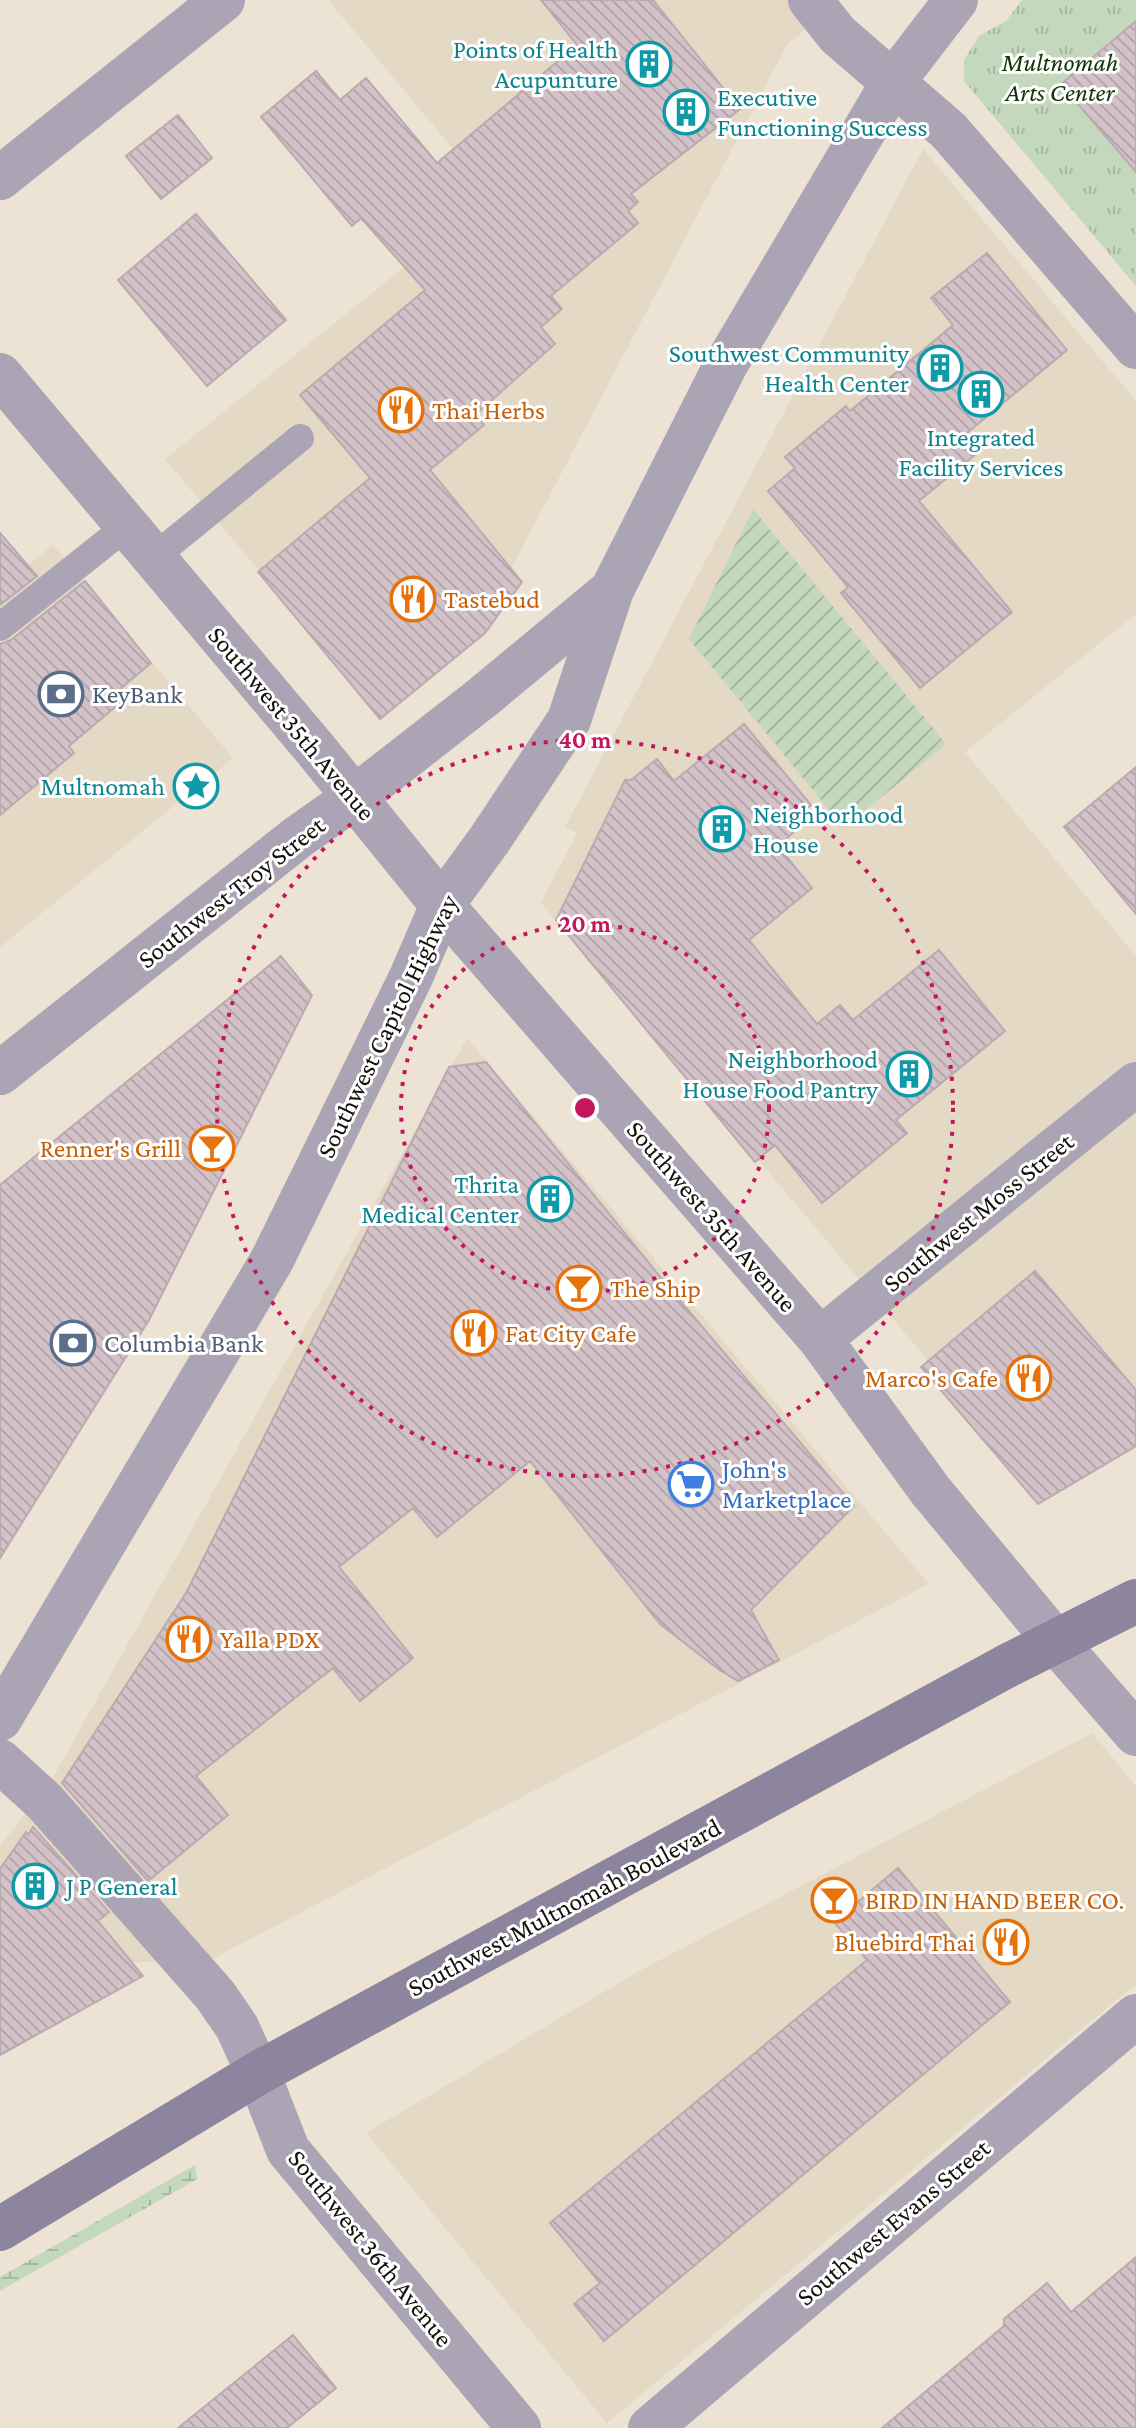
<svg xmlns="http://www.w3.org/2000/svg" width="1136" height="2428" viewBox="0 0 1136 2428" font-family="'Crimson Pro',serif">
<defs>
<pattern id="wetland-marsh" width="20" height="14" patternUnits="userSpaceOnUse" patternTransform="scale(2)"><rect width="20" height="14" fill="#c3d8bd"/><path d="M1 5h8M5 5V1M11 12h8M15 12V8" fill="none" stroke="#a7b8a1"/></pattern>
<pattern id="park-tufts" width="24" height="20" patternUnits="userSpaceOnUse" patternTransform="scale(2)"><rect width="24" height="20" fill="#c3d8bd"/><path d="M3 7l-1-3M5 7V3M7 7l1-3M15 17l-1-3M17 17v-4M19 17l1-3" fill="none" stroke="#a7b8a1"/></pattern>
<pattern id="garden-furrows" width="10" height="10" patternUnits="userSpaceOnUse" patternTransform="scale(2)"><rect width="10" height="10" fill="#c3d8bd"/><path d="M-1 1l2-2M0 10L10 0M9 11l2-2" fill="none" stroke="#a7b8a1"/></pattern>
<pattern id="building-back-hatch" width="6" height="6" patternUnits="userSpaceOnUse" patternTransform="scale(2)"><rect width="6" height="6" fill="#d3c2c8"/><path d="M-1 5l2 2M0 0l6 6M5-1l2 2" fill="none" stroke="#b4a6ab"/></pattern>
</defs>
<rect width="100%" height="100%" fill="#ece3d5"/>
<path fill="#e3d9c4" d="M328,0H840L787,45L484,620L375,708L165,459L493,196Z
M923,149L1136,401V614L965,752L1136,956V1442L1040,1493L541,903L577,833L565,827Z
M53,545L233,758L0,947V588Z
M467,1038L929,1584L216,1957L131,1963L0,2035V1846L51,1781Z
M1092,1733L1136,1786V1984L607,2423L366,2133L641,1970Z"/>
<path fill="url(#wetland-marsh)" d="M195,2165L197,2179L0,2291V2277Z"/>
<path fill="url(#park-tufts)" d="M1022,0H1136V286L964,81V60L979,36L1006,21Z"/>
<path fill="url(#garden-furrows)" d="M753,509L946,744L844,828L689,639Z"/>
<path fill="url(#building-back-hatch)" stroke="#bbaab0" stroke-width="2" d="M541,0H653L740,109L631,194L638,202L628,211L638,223L551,296L562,309L541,327L555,344L475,415L484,425L430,470L522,582L485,633L380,719L258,572L370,478L300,395L425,290L361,218L352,226L261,117L316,71L340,100L366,78L437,163L577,45Z
M1136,21V172L1061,84Z
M178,115L212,158L161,199L126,156Z
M196,214L286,320L207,386L118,280Z
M987,253L1067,350L961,438L975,455L919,501L1012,612L920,688L841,593L848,587L768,491L795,468L785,457L846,406L850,411L953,325L931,298Z
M0,533L37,576L0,605Z
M85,581L151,663L119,690L126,698L69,746L74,753L0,815V644L11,640Z
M744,724L811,805L786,825L793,833L778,846L812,888L749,940L817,1024L840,1005L853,1020L939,950L1005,1031L896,1120L907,1133L822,1203L775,1145L755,1162L556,920L625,780H631L657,759L674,781Z
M1136,767V914L1064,827Z
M281,956L312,995L149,1320L0,1558V1185Z
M486,1062L666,1284L854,1506L751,1610L779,1660L738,1681L718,1669L660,1624L530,1461L437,1537L413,1508L339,1567L413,1658L360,1701L333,1668L196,1776L228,1815L148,1881L62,1783L186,1593L449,1067Z
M1035,1271L1136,1390V1446L1038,1504L921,1367Z
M33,1827L109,1912L98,1921L143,1976L0,2055V1869L26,1832L28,1835Z
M898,1868L1010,2002L604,2341L574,2304L600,2283L550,2223L867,1960L834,1922Z
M1136,2257V2428H882L1004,2326V2319L1047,2283L1071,2312Z
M293,2335L336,2388L287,2428H178Z"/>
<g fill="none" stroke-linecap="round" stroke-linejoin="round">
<path stroke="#aaa4b4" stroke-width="28" d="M153,558L300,438
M0,627L127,526"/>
<path stroke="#aaa4b4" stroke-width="44" d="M810,0L838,35L949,131L1136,347
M0,178L223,0
M820,1339L1136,1084
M1056,1642L1136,1734
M0,1761L45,1802L215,1995L237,2027L258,2073L288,2150L519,2428
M650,2428L1136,2016"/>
<path stroke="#aaa4b4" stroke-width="44" d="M0,375L316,750L442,905L820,1339L930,1490L1056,1642
M0,1073L298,837L355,797L483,697L612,590
M0,1719L272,1260L411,977L442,905L490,839L569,720L612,590L725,366L893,82L956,0"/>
<path stroke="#8d859d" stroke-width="44" d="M0,2229L258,2073L1005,1667L1136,1601"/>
</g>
<g fill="none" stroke="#c2185b" stroke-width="4" stroke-dasharray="4 8">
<circle cx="585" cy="1108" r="184"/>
<circle cx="585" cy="1108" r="368"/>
</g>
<defs>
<g id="building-ring" transform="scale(2.3)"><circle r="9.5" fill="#fff" stroke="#0f9aa8" stroke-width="1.5"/><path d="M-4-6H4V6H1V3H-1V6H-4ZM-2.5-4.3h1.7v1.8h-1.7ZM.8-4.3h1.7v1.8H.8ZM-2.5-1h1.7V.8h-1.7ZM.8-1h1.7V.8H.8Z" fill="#0f9aa8"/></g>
<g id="restaurant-ring" transform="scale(2.3)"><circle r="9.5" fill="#fff" stroke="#e8710a" stroke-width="1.5"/><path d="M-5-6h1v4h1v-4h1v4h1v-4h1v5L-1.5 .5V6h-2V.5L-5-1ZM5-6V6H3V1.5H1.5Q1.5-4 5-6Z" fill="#e8710a"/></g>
<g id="bank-ring" transform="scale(2.3)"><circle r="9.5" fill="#fff" stroke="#5c6f8a" stroke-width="1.5"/><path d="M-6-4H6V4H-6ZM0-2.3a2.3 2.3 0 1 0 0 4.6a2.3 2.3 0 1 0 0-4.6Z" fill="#5c6f8a"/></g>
<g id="sight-ring" transform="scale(2.3)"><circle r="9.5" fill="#fff" stroke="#0f9aa8" stroke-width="1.5"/><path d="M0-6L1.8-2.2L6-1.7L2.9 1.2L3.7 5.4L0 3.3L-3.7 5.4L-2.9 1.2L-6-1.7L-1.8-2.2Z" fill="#0f9aa8"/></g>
<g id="bar-ring" transform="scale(2.3)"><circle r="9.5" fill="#fff" stroke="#e8710a" stroke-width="1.5"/><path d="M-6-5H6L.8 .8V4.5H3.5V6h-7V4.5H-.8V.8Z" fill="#e8710a"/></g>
<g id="supermarket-ring" transform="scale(2.3)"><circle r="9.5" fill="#fff" stroke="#3f7fe0" stroke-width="1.5"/><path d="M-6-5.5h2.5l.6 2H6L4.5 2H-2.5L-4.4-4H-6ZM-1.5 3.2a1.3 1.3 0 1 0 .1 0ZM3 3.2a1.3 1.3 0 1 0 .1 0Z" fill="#3f7fe0"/></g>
</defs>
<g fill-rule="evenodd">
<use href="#building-ring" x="649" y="64"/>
<use href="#building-ring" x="686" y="112"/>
<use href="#building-ring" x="940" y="368"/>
<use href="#building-ring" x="981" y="394"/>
<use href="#restaurant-ring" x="401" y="410"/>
<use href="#restaurant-ring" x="413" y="599"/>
<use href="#bank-ring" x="61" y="694"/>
<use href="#sight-ring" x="196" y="786"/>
<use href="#building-ring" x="722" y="829"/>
<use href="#building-ring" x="909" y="1074"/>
<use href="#bar-ring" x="212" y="1148"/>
<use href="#building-ring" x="550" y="1199"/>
<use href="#bar-ring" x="579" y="1288"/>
<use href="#restaurant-ring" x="474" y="1333"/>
<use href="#bank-ring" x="73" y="1343"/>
<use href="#restaurant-ring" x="1029" y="1378"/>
<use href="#supermarket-ring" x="691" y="1484"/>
<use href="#restaurant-ring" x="189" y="1639"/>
<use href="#building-ring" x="35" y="1886"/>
<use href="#bar-ring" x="834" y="1900"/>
<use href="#restaurant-ring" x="1006" y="1942"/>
</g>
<g text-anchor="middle" stroke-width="6" stroke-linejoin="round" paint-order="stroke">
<g font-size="26" fill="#0d838f" stroke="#fff" text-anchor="end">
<text x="618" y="58">Points of Health<tspan x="618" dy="30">Acupunture</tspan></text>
<text x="717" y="106" text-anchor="start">Executive<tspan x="717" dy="30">Functioning Success</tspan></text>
<text x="909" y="362">Southwest Community<tspan x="909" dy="30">Health Center</tspan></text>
<text x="981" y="446" text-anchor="middle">Integrated<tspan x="981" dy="30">Facility Services</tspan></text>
<text x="165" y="795">Multnomah</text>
<text x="753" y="823" text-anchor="start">Neighborhood<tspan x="753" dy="30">House</tspan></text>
<text x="878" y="1068">Neighborhood<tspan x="878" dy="30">House Food Pantry</tspan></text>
<text x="519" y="1193">Thrita<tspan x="519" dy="30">Medical Center</tspan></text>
<text x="66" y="1895" text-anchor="start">J P General</text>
</g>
<g font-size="26" font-style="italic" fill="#113505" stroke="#fff">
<text x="1060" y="71">Multnomah<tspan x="1060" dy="30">Arts Center</tspan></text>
</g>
<g font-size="26" fill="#c56008" stroke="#fff" text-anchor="start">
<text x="432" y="419">Thai Herbs</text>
<text x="444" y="608">Tastebud</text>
<text x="181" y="1157" text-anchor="end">Renner's Grill</text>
<text x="610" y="1297">The Ship</text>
<text x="505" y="1342">Fat City Cafe</text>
<text x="998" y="1387" text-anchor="end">Marco's Cafe</text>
<text x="220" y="1648">Yalla PDX</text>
<text x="865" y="1909">BIRD IN HAND BEER CO.</text>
<text x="975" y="1951" text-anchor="end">Bluebird Thai</text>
</g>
<g font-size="26" fill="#4e5e75" stroke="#fff" text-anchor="start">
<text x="92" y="703">KeyBank</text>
<text x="104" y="1352">Columbia Bank</text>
</g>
<g font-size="26" fill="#14110c" stroke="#fff">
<text transform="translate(292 723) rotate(50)" y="9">Southwest 35th Avenue</text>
<text transform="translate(231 892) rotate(-38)" y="9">Southwest Troy Street</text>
<text transform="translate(387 1026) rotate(-64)" y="9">Southwest Capitol Highway</text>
<text transform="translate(978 1212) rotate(-39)" y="9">Southwest Moss Street</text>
<text transform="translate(712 1216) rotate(49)" y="9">Southwest 35th Avenue</text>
<text transform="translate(564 1907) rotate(-28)" y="9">Southwest Multnomah Boulevard</text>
<text transform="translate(893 2222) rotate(-40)" y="9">Southwest Evans Street</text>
<text transform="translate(371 2248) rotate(51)" y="9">Southwest 36th Avenue</text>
</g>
<g font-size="26" fill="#366cbe" stroke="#fff" text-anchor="start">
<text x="722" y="1478">John's<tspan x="722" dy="30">Marketplace</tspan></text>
</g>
</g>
<circle cx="585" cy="1108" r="12" fill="#c2185b" stroke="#fff" stroke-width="4"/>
<g font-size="24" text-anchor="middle" font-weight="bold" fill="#c2185b" stroke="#fff" stroke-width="6" stroke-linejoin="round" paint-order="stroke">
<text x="585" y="748">40 m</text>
<text x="585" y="932">20 m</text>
</g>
</svg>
